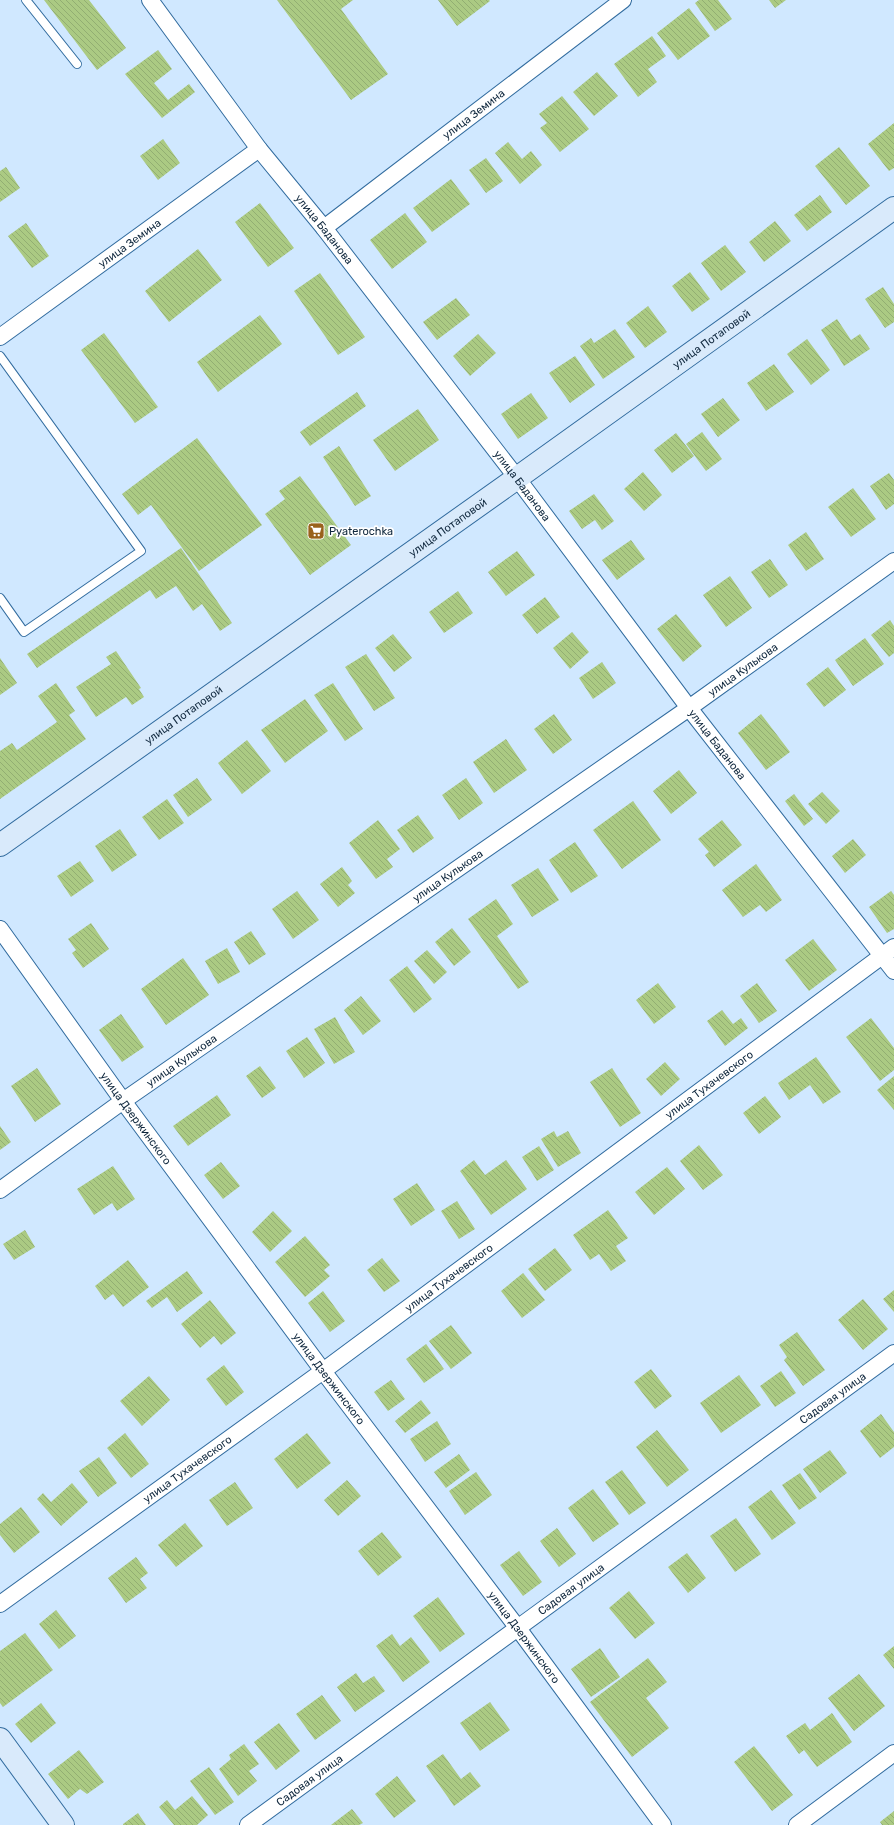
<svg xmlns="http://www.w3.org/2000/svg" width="894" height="1825" viewBox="0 0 894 1825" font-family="Rubik,sans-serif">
<defs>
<pattern id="building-back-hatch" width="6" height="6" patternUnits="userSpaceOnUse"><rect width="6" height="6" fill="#abca83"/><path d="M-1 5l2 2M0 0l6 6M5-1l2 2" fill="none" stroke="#92ae72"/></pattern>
</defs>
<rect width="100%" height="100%" fill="#d0e8ff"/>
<path fill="url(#building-back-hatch)" d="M44,0H89L126,48L97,70Z
M277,0H353L341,9L388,74L351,100Z
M438,0H489L490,1L457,26Z
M699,0H718L732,19L715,31L695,3Z
M769,0H786L775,8Z
M689,8L710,36L678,60L657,33Z
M652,36L666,56L648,69L657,82L638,97L614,64Z
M158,50L172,69L154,83L168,100L189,84L195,92L162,118L125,74Z
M597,72L618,96L594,116L573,92Z
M562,96L589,129L560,152L540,128L547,123L539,114Z
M894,123V168L889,171L868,144Z
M163,139L180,163L158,180L140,156Z
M508,142L522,159L531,151L542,165L520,184L495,153Z
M839,147L870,186L846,205L815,166Z
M486,158L503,181L486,193L469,170Z
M6,167L20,188L0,202V171Z
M451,179L470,204L432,232L413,208Z
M820,195L832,212L807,231L794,215Z
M260,203L294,248L268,267L235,222Z
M405,213L427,242L392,269L370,240Z
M775,221L791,241L764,262L749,242Z
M26,223L49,256L32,268L8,236Z
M725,245L746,272L721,291L701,263Z
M198,249L222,280L169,322L145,291Z
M690,272L710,299L692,312L672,286Z
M320,273L365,337L338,355L294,291Z
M883,287L894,304V322L885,328L865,299Z
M456,298L470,315L437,340L423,322Z
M648,306L667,332L645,348L626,323Z
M260,315L282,344L218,392L197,362Z
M837,319L851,340L860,334L870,349L844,366L821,330Z
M615,329L635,357L603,379L580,346L591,338L594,343Z
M104,333L158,407L135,423L81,350Z
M478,334L496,353L470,376L453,356Z
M807,339L830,370L811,385L787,354Z
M575,356L595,385L570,403L549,373Z
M774,364L794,392L766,411L747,383Z
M357,392L366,406L310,446L300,432Z
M531,393L548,418L518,439L501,414Z
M723,398L740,420L718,437L701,414Z
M418,409L439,440L395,471L373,440Z
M702,432L722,459L706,471L686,444Z
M676,433L694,456L672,473L654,450Z
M197,438L262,525L199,571L151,505L138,515L122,494Z
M339,446L371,496L355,506L323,457Z
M643,472L662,495L644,511L624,489Z
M889,473L894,480V504L886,510L870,486Z
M300,476L351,545L310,575L265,514L285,499L279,491Z
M853,488L876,519L851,537L828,507Z
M594,494L614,521L602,530L595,520L582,529L569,511Z
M806,532L824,559L806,571L788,545Z
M631,540L645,559L617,580L602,560Z
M181,548L232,623L220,631L202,604L193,611L176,586L156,599L150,590L37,668L27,654Z
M517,551L535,575L506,596L488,572Z
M770,559L788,585L769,598L751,572Z
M730,576L752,608L726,627L703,595Z
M458,591L473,613L444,633L429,612Z
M545,597L560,617L537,634L522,615Z
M676,614L702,646L683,662L657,629Z
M890,620L894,626V653L889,657L871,635Z
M572,632L589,652L570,669L553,648Z
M393,634L412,658L394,672L375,648Z
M865,638L884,664L853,686L835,660Z
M116,651L141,688L139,689L144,697L132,705L126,697L96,717L76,687L111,664L106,657Z
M366,654L395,698L374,711L345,667Z
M0,658L17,683L0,695Z
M602,662L616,683L593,699L579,678Z
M828,667L846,690L824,707L806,684Z
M56,683L75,711L69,715L86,739L0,799V751L12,743L17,750L57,722L38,696Z
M333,683L363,729L345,741L314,695Z
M305,699L328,731L285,763L261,730Z
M554,714L572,740L553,754L534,729Z
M761,714L790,752L766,770L738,733Z
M506,739L527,770L494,793L473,762Z
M247,740L271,771L242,794L218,763Z
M679,770L697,793L671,814L653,791Z
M197,778L212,800L188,817L173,795Z
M466,778L483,803L459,820L442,795Z
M822,792L840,811L826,824L808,804Z
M794,794L813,819L804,826L785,801Z
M167,799L184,823L159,840L142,817Z
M633,801L661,840L622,869L593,830Z
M418,815L434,838L413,853L397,830Z
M378,820L400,849L387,859L393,867L376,879L349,843Z
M722,820L742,845L714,867L705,855L709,852L698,839Z
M120,829L137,855L112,872L95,846Z
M853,839L866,855L845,873L832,856Z
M575,842L598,876L571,893L549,860Z
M80,861L94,881L71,897L57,876Z
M756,864L782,900L766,912L760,905L743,917L722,890Z
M342,867L352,881L348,885L355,893L338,907L320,884Z
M538,868L559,900L532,917L511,885Z
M297,891L319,920L293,939L272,909Z
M891,891L894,895V929L887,933L869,907Z
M496,899L513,924L497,936L529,982L518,989L468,919Z
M91,923L109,949L83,968L72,953L76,950L68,939Z
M452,928L471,952L454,966L435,942Z
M251,931L266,954L249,965L234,942Z
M813,939L837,970L809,991L785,960Z
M227,948L240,972L218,984L205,961Z
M427,950L447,972L434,984L414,961Z
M183,958L209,995L166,1025L141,989Z
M407,966L432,999L414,1013L389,980Z
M658,983L676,1007L654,1024L636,1000Z
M757,983L777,1011L759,1023L740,996Z
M361,996L381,1021L363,1035L344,1010Z
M722,1010L733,1024L741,1018L748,1028L725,1046L707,1021Z
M121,1014L144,1047L122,1062L99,1030Z
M335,1017L355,1052L334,1064L314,1029Z
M871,1018L894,1048V1070L880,1081L846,1037Z
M307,1037L325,1063L304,1078L286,1051Z
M816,1057L841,1092L823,1104L810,1085L789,1100L778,1083Z
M665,1062L680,1079L661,1096L646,1079Z
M260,1066L276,1088L262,1098L246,1076Z
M37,1068L61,1104L35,1122L11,1086Z
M612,1068L641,1113L620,1127L590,1082Z
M894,1076V1110L877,1090Z
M217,1095L231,1115L188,1146L173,1126Z
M765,1096L781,1117L759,1134L743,1113Z
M0,1126L11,1142L0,1150Z
M554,1131L557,1137L568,1131L581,1153L558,1167L541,1139Z
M699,1145L723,1175L703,1190L680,1161Z
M539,1146L554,1170L537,1181L522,1157Z
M474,1160L485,1175L506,1160L527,1189L491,1215L460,1171Z
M221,1162L240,1186L223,1199L204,1175Z
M113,1166L135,1199L117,1211L112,1203L94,1215L77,1189Z
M667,1167L685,1189L654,1215L635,1192Z
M417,1183L435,1210L411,1226L393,1199Z
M457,1201L475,1229L459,1239L441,1211Z
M608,1210L628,1238L616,1246L626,1261L611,1271L599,1254L590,1260L573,1235Z
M273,1211L292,1231L270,1252L252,1232Z
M25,1230L35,1247L14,1260L3,1244Z
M305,1236L330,1265L324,1270L330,1276L305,1297L275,1262Z
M555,1248L572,1270L545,1291L528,1269Z
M382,1258L400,1281L384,1292L367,1270Z
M128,1260L149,1287L123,1307L113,1294L105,1300L95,1286Z
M187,1271L203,1293L177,1312L167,1297L152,1308L146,1301Z
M523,1273L545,1300L522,1318L501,1291Z
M894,1290V1312L883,1299Z
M323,1291L345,1321L330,1332L308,1303Z
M863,1299L888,1329L863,1350L838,1320Z
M210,1300L236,1333L221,1345L214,1336L200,1348L181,1324Z
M451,1325L472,1353L451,1369L429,1341Z
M797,1332L825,1370L803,1386L784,1360L787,1357L779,1345Z
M426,1344L444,1369L424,1383L406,1359Z
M224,1365L244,1392L226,1406L206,1379Z
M651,1369L672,1396L655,1409L634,1382Z
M781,1371L796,1393L775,1407L760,1386Z
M739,1375L761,1405L721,1433L700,1403Z
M149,1376L170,1400L142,1426L120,1401Z
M391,1380L405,1399L388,1411L374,1392Z
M421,1400L431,1413L405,1433L395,1421Z
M881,1414L894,1432V1447L880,1458L860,1431Z
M437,1421L451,1444L425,1462L410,1439Z
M657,1430L689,1470L667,1487L636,1447Z
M125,1433L149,1464L131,1478L107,1448Z
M307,1433L331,1463L297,1489L274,1459Z
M830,1450L847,1473L820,1493L803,1469Z
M459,1454L470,1470L446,1488L434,1472Z
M99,1457L117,1483L98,1497L79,1471Z
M622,1470L646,1503L629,1515L605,1482Z
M476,1472L492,1495L465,1515L449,1491Z
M800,1473L817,1498L799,1510L782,1485Z
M347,1480L361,1496L338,1516L324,1500Z
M235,1482L253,1508L227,1526L209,1500Z
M72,1483L88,1502L61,1526L37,1499L43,1493L51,1502Z
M593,1489L619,1524L593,1542L568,1508Z
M771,1490L796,1523L772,1540L748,1507Z
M21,1507L40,1532L14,1553L0,1535V1524Z
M736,1518L761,1554L735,1572L710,1536Z
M185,1523L203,1546L176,1567L158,1545Z
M557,1528L576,1554L559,1567L540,1541Z
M382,1532L402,1557L378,1576L358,1551Z
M519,1551L542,1582L523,1596L500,1565Z
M687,1553L706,1578L688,1593L668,1567Z
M136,1557L148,1573L140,1579L147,1588L126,1603L108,1578Z
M629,1591L655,1623L635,1639L609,1608Z
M438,1597L465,1634L440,1652L413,1616Z
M56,1610L76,1636L59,1649L39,1624Z
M25,1633L53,1670L3,1707L0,1703V1651Z
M392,1634L400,1646L411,1637L430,1662L403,1682L376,1646Z
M894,1646V1669L883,1655Z
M600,1648L620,1677L591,1697L571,1669Z
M648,1658L667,1682L646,1698L669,1728L632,1757L590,1702Z
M356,1673L363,1683L374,1676L385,1691L355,1712L337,1687Z
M859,1674L885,1706L854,1731L828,1698Z
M322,1695L341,1721L315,1740L296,1714Z
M490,1702L510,1730L480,1751L460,1723Z
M41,1703L56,1723L31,1743L15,1724Z
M832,1713L852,1742L817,1767L804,1750L799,1754L786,1736L805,1723L810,1730Z
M279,1723L300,1751L276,1770L254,1742Z
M244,1744L259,1764L249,1771L257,1781L238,1796L219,1769L231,1759L229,1755Z
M754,1746L793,1795L772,1811L734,1762Z
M79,1750L104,1782L87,1794L80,1789L68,1799L48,1774Z
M443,1754L461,1779L470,1772L481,1786L454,1806L426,1766Z
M209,1767L234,1802L215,1815L190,1781Z
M397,1776L416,1801L394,1818L375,1794Z
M192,1796L208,1815L197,1825H174L159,1807L167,1800L175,1810Z
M352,1809L363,1823L359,1825H331Z
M894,1811V1825H882L880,1822Z
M138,1813L146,1825H123V1824Z"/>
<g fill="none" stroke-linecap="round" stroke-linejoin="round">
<g stroke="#326c9f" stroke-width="10">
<path id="service" d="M26,0L77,64
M0,356L141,551L24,632L0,598"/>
</g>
<g stroke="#326c9f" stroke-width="18">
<g id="minor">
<path id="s1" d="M150,0L259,149L324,228L517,478L689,708L894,971"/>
<path id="s2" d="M324,228L623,0"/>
<path id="s3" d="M0,337L259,149"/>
<path id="s4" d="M0,929L123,1101L323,1371L517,1627L663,1825"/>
<path id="s5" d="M0,1190L123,1101L689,708L894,561"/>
<path id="s6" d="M0,1604L323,1371L894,947"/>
<path id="s7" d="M248,1825L894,1353"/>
<path d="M797,1825L894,1753"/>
</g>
</g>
<g stroke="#326c9f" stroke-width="24">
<g id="secondary">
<path id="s8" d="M0,845L517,478L894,208"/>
<path d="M0,1739L63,1825"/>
</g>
</g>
<use href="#service" stroke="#fff" stroke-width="8"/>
<use href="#minor" stroke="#fff" stroke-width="16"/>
<use href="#secondary" stroke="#d9eafb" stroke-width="22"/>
</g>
<defs>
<g id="supermarket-square" transform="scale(0.9)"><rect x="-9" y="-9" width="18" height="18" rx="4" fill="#99621c" stroke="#fff"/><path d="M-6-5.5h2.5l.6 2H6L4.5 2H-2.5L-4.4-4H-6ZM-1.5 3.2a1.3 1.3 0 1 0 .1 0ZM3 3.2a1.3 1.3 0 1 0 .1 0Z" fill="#fff"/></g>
</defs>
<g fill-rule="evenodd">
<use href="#supermarket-square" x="316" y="531"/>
</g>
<g text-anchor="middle" stroke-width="3.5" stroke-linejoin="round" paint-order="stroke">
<g font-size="11" fill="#10283e" stroke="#fff">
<text dy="4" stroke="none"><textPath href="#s2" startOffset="188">улица Земина</textPath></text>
<text dy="4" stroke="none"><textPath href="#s1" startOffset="288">улица Баданова</textPath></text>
<text dy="4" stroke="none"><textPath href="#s3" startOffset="160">улица Земина</textPath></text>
<text dy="4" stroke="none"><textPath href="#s8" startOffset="873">улица Потаповой</textPath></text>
<text dy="4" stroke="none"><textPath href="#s1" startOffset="612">улица Баданова</textPath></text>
<text dy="4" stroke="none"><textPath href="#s8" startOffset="549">улица Потаповой</textPath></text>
<text dy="4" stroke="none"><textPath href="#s5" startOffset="907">улица Кулькова</textPath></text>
<text dy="4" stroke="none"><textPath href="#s8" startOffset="225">улица Потаповой</textPath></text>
<text dy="4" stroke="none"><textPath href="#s1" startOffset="936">улица Баданова</textPath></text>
<text dy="4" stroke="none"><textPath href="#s5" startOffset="547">улица Кулькова</textPath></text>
<text dy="4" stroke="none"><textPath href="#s5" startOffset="223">улица Кулькова</textPath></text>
<text dy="4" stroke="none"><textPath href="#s6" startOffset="879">улица Тухачевского</textPath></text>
<text dy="4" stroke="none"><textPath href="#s4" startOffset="233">улица Дзержинского</textPath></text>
<text dy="4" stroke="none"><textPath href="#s6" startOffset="555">улица Тухачевского</textPath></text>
<text dy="4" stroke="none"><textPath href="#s4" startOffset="557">улица Дзержинского</textPath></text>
<text dy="4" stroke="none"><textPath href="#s7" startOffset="724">Садовая улица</textPath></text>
<text dy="4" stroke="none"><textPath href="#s6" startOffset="231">улица Тухачевского</textPath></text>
<text dy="4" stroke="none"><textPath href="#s7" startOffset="400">Садовая улица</textPath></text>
<text dy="4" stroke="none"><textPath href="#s4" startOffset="881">улица Дзержинского</textPath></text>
<text dy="4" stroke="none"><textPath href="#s7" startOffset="76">Садовая улица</textPath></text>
</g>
<g font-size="11" fill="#10283e" stroke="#fff" text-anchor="start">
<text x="329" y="535">Pyaterochka</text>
</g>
</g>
</svg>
